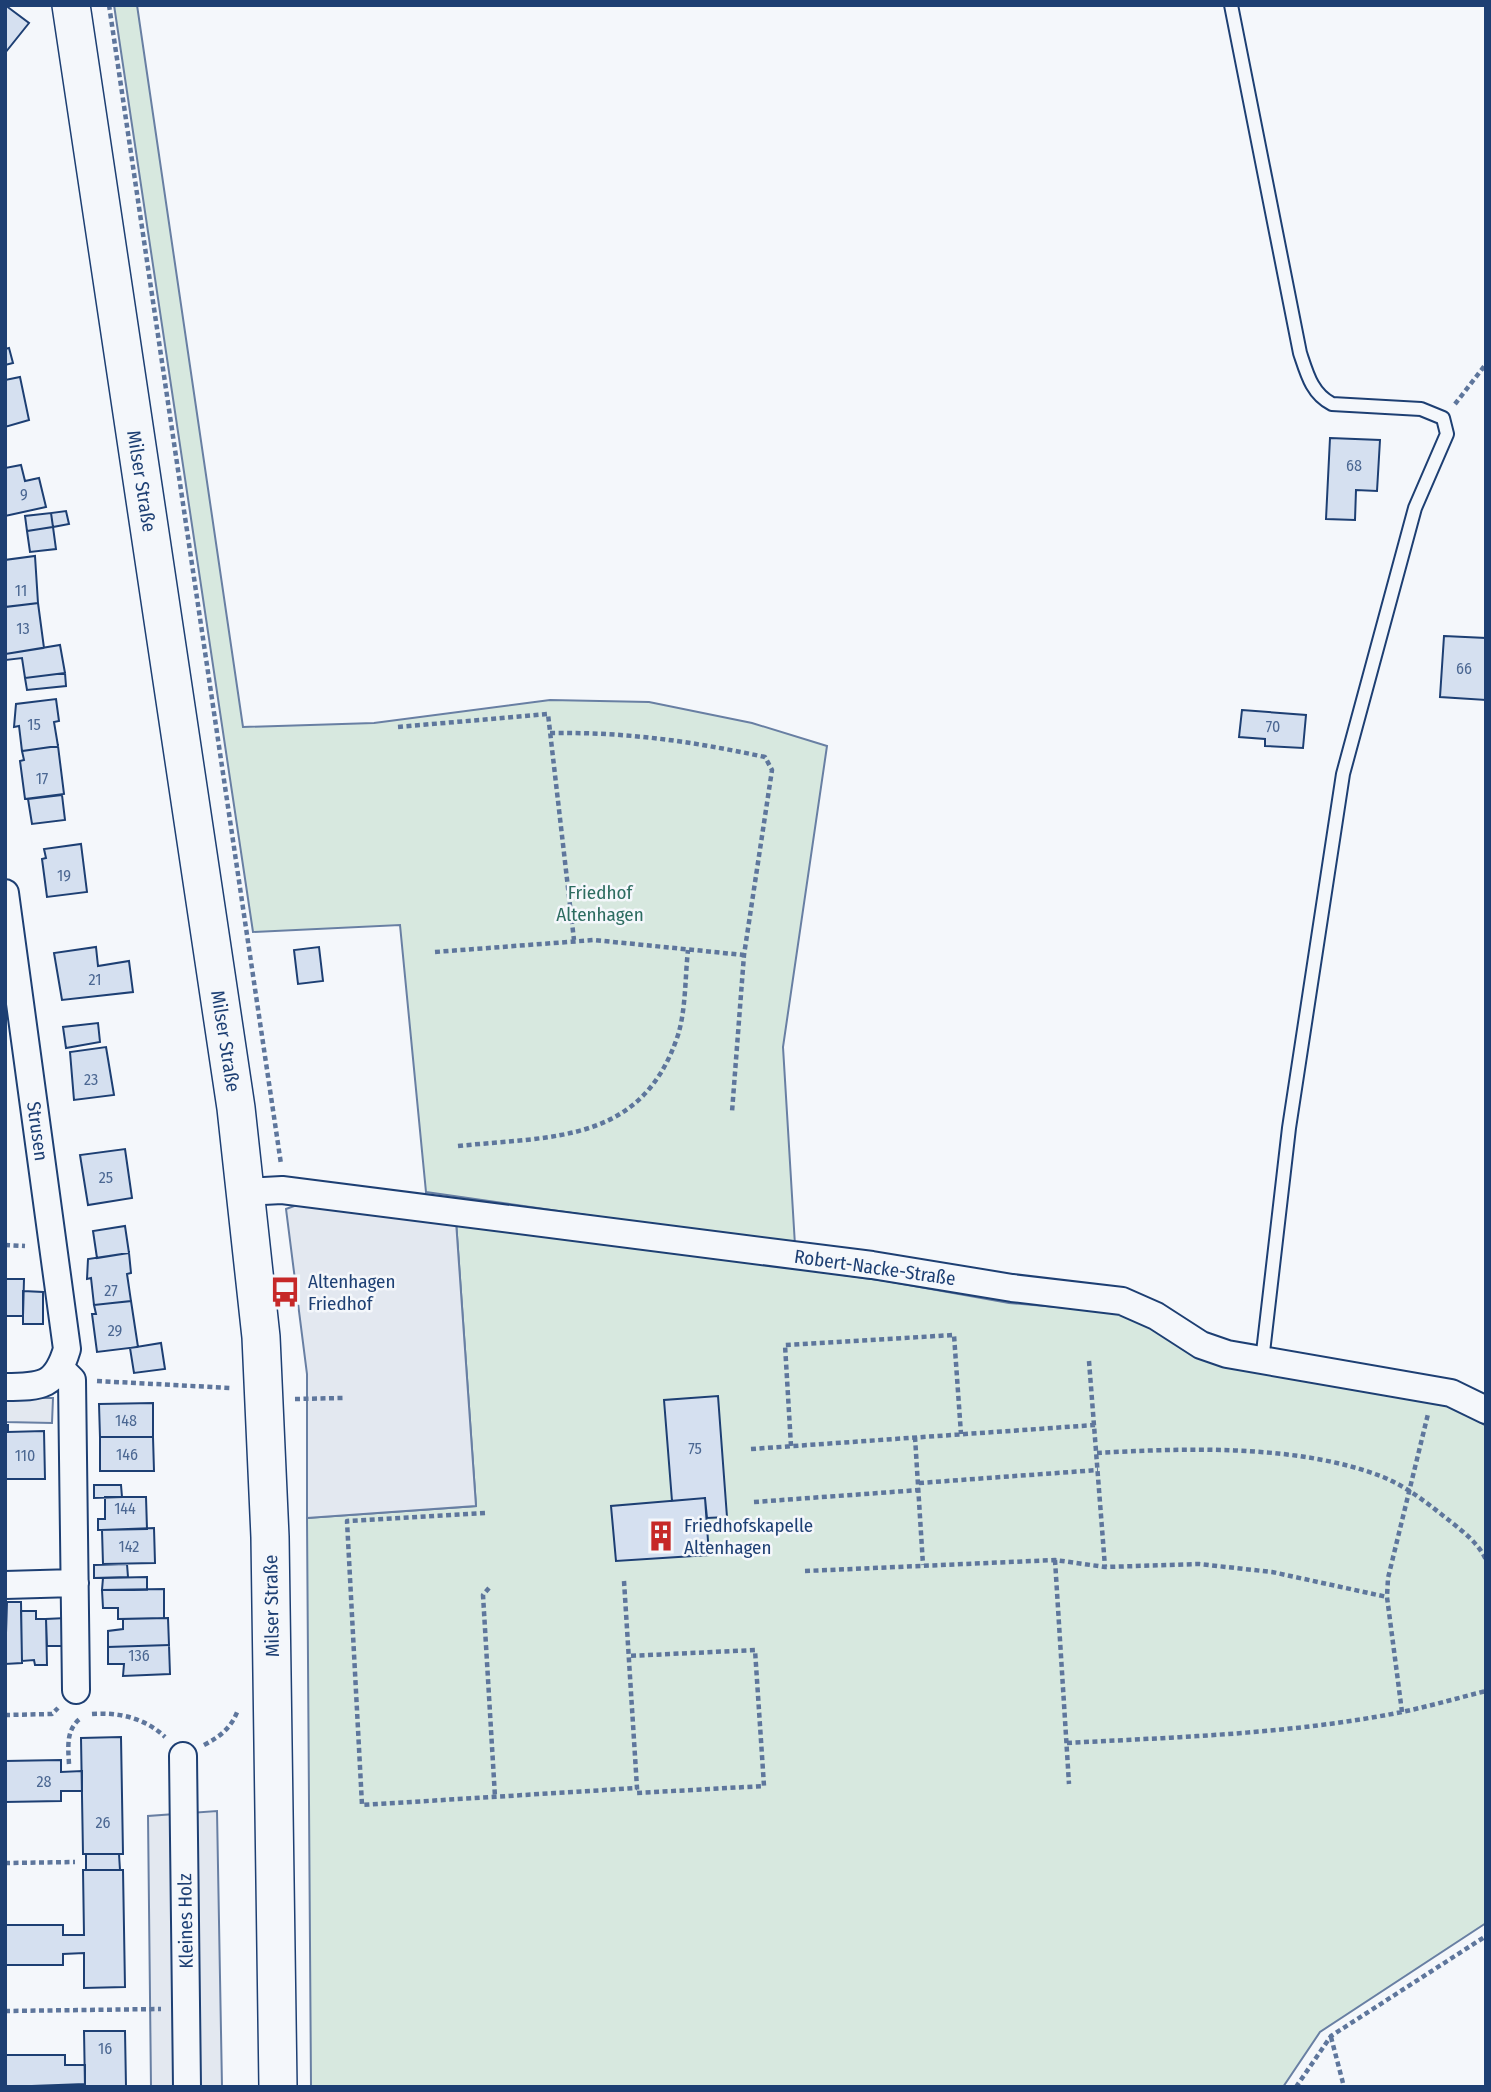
<svg xmlns="http://www.w3.org/2000/svg" width="1491" height="2092" viewBox="0 0 1491 2092" font-family="'Fira Sans Condensed',sans-serif">
<rect width="100%" height="100%" fill="#f4f7fb"/>
<path fill="#d7e8df" stroke="#687fa3" stroke-width="2" d="M114,5H137L243,727L374,723L550,700L649,702L752,723L827,746L783,1047L795,1245L426,1192L400,925L253,932Z
M456,1221L886,1281L1009,1303L1126,1313L1452,1405L1486,1426V1923L1320,2032L1283,2087H311L307,1518L476,1506Z"/>
<path fill="#e3e8f0" stroke="#687fa3" stroke-width="2" d="M305,1202L456,1221L476,1506L307,1518V1374L286,1209Z
M5,1398H53L52,1423L5,1422Z
M217,1811L222,2087H151L148,1816Z"/>
<path fill="#d5e0f0" stroke="#1d3f73" stroke-width="2" d="M5,5L29,23L5,53Z
M9,348L13,363L5,365V349Z
M20,377L29,420L5,427V380Z
M1330,438L1380,440L1377,491L1356,490L1355,520L1326,519Z
M21,465L25,481L39,478L46,507L5,516V468Z
M66,511L69,524L53,527L51,513Z
M51,513L53,527L27,531L25,516Z
M53,527L56,549L30,552L27,531Z
M35,556L38,603L5,607V560Z
M38,603L44,648L5,654V607Z
M1444,636L1486,638V700L1440,697Z
M60,645L65,673L25,678L22,658L6,660L5,654Z
M65,673L66,686L27,690L25,678Z
M56,699L59,721L54,722L58,746L22,751L19,726L14,727L16,704Z
M1242,710L1306,715L1303,748L1265,746V739L1239,737Z
M58,746L64,794L25,799L20,761L24,760L22,751Z
M62,795L65,820L32,824L28,799Z
M81,844L87,892L47,897L42,859L46,858L44,849Z
M96,947L98,966L129,961L133,992L62,1000L54,953Z
M319,947L323,981L298,984L294,950Z
M98,1023L100,1042L66,1048L63,1027Z
M106,1047L114,1095L74,1100L70,1052Z
M125,1149L132,1198L88,1205L80,1155Z
M125,1226L129,1253L97,1258L93,1231Z
M129,1253L131,1273L127,1274L131,1301L94,1305L91,1278L87,1279L88,1259Z
M5,1279H24L23,1316H5Z
M23,1291L43,1292V1324H23Z
M131,1301L138,1347L97,1352L92,1314H96L94,1305Z
M161,1343L165,1369L134,1373L130,1348Z
M718,1396L727,1517L707,1518L705,1498L672,1501L664,1400Z
M153,1403V1437H100L99,1404Z
M5,1425H8V1432L44,1431L45,1479H5Z
M100,1437H153L154,1471H100Z
M94,1485H121L122,1497L94,1498Z
M105,1497H146L147,1529L98,1530V1519H105Z
M705,1498L709,1555L616,1561L611,1506Z
M154,1528L155,1563L103,1564L102,1530Z
M127,1564L128,1577L94,1578V1565Z
M147,1577V1590H102L103,1578Z
M164,1589V1618L118,1619V1608H103L102,1590Z
M7,1602H21L22,1663L5,1664Z
M21,1611H36V1619H46L47,1665H35L34,1660L22,1661Z
M66,1618V1646H47L46,1619Z
M168,1618L169,1645L108,1647V1631L123,1629V1619Z
M169,1645L170,1674L123,1676L124,1664H108V1647Z
M121,1737L123,1854H83L81,1738Z
M61,1760V1772L82,1771V1791H61V1801L5,1802V1761Z
M86,1854H119L120,1870H86Z
M83,1870H123L125,1987L84,1988V1953L63,1954V1965H5V1925H63V1935H84Z
M84,2031H125L126,2087H85Z
M5,2055H65V2065H85V2084L5,2087Z"/>
<g fill="none" stroke-linecap="round" stroke-linejoin="round">
<g stroke="#1d3f73" stroke-width="16">
<path id="lane" d="M1231,5L1300,353C1307,374 1312,394 1332,404L1421,409L1443,418L1447,434L1415,508L1343,774L1289,1128L1262,1361"/>
</g>
<g stroke="#1d3f73" stroke-width="30">
<path id="street" d="M5,893L67,1349C56,1386 42,1387 5,1387
M246,1192L282,1190L872,1265L1012,1288L1122,1301L1156,1316L1201,1345L1227,1354L1451,1393L1486,1410
M61,1369L72,1380L76,1690
M5,1585L75,1583
M183,1756L187,2087"/>
</g>
<g stroke="#1d3f73" stroke-width="40">
<path id="secondary" d="M71,5L236,1108L261,1337L270,1537L278,2087"/>
</g>
<path stroke="#5e769c" stroke-width="4.5" stroke-dasharray="5 3.5" stroke-linecap="butt" d="M109,5L281,1164
M1455,404L1486,364
M398,727L548,714L574,940
M550,733C627,732 690,741 765,757L772,770L744,955L732,1112
M435,952L594,940L744,955
M458,1146C553,1136 642,1144 678,1035C686,1009 685,977 688,950
M5,1245L25,1246
M1089,1361L1105,1567
M97,1381L231,1388
M295,1399L343,1398
M915,1437L923,1565
M791,1446L785,1345L954,1335L961,1434
M751,1449L1095,1425
M1097,1453C1186,1448 1299,1444 1383,1477C1407,1487 1426,1502 1446,1518C1460,1529 1479,1543 1486,1560
M919,1483L1098,1470
M754,1502L920,1490
M485,1513L347,1521L362,1805L637,1788
M1055,1560L1069,1784
M805,1571L1055,1560L1105,1567L1199,1564L1272,1572L1387,1597
M624,1581L637,1788V1793L764,1786L755,1650L628,1656
M489,1588L483,1595L495,1797
M1402,1712L1387,1597L1388,1578L1428,1414
M92,1714C119,1712 145,1718 165,1737
M5,1715L52,1714L58,1708
M1067,1743C1179,1737 1292,1734 1402,1712C1430,1706 1458,1698 1486,1691
M204,1745C221,1736 231,1728 238,1710
M69,1764C68,1746 66,1729 81,1718
M5,1863L75,1862
M5,2011L161,2009
M1331,2037L1344,2087
M1296,2087L1331,2036L1486,1936"/>
<use href="#lane" stroke="#f4f7fb" stroke-width="12"/>
<use href="#street" stroke="#f4f7fb" stroke-width="26"/>
<use href="#secondary" stroke="#f4f7fb" stroke-width="37"/>
</g>
<defs>
<g id="bus-bare" transform="scale(2.415)"><path d="M-5-6H5V4H4V6H2V4H-2V6H-4V4H-5ZM-3.5-4V0h7V-4ZM-3.5 1.2v1.5H-2V1.2ZM2 1.2v1.5H3.5V1.2Z" fill="#c62828" stroke="#f4f7fb" stroke-width="2.5" paint-order="stroke"/></g>
<g id="building-bare" transform="scale(2.415)"><path d="M-4-6H4V6H1V3H-1V6H-4ZM-2.5-4.3h1.7v1.8h-1.7ZM.8-4.3h1.7v1.8H.8ZM-2.5-1h1.7V.8h-1.7ZM.8-1h1.7V.8H.8Z" fill="#c62828" stroke="#f4f7fb" stroke-width="2.5" paint-order="stroke"/></g>
</defs>
<g fill-rule="evenodd">
<use href="#bus-bare" x="285" y="1292"/>
<use href="#building-bare" x="661" y="1536"/>
</g>
<g text-anchor="middle" stroke-width="5" stroke-linejoin="round" paint-order="stroke">
<g font-size="16" fill="#4b6792">
<text x="1354" y="471">68</text>
<text x="24" y="500">9</text>
<text x="21" y="596">11</text>
<text x="23" y="634">13</text>
<text x="1464" y="674">66</text>
<text x="34" y="730">15</text>
<text x="1273" y="732">70</text>
<text x="42" y="784">17</text>
<text x="64" y="881">19</text>
<text x="95" y="985">21</text>
<text x="91" y="1085">23</text>
<text x="106" y="1183">25</text>
<text x="111" y="1296">27</text>
<text x="115" y="1336">29</text>
<text x="126" y="1426">148</text>
<text x="695" y="1454">75</text>
<text x="127" y="1460">146</text>
<text x="25" y="1461">110</text>
<text x="125" y="1514">144</text>
<text x="129" y="1552">142</text>
<text x="139" y="1661">136</text>
<text x="44" y="1787">28</text>
<text x="103" y="1828">26</text>
<text x="105" y="2054">16</text>
</g>
<g font-size="19" fill="#1d3f73" stroke="#f4f7fb">
<text transform="translate(142 481) rotate(81)" y="7">Milser Straße</text>
<text transform="translate(226 1041) rotate(81)" y="7">Milser Straße</text>
<text transform="translate(38 1131) rotate(82)" y="7">Strusen</text>
<text transform="translate(875 1267) rotate(8)" y="7">Robert-Nacke-Straße</text>
<text transform="translate(271 1606) rotate(-91)" y="7">Milser Straße</text>
<text transform="translate(185 1921) rotate(-91)" y="7">Kleines Holz</text>
</g>
<g font-size="19" fill="#2c6c60" stroke="#f4f7fb">
<text x="600" y="899">Friedhof<tspan x="600" dy="22">Altenhagen</tspan></text>
</g>
<g font-size="19" fill="#1d3f73" stroke="#f4f7fb" text-anchor="start">
<text x="308" y="1288">Altenhagen<tspan x="308" dy="22">Friedhof</tspan></text>
<text x="684" y="1532">Friedhofskapelle<tspan x="684" dy="22">Altenhagen</tspan></text>
</g>
</g>
<rect width="1491" height="2092" fill="none" stroke="#1d3f73" stroke-width="14"/>
</svg>
